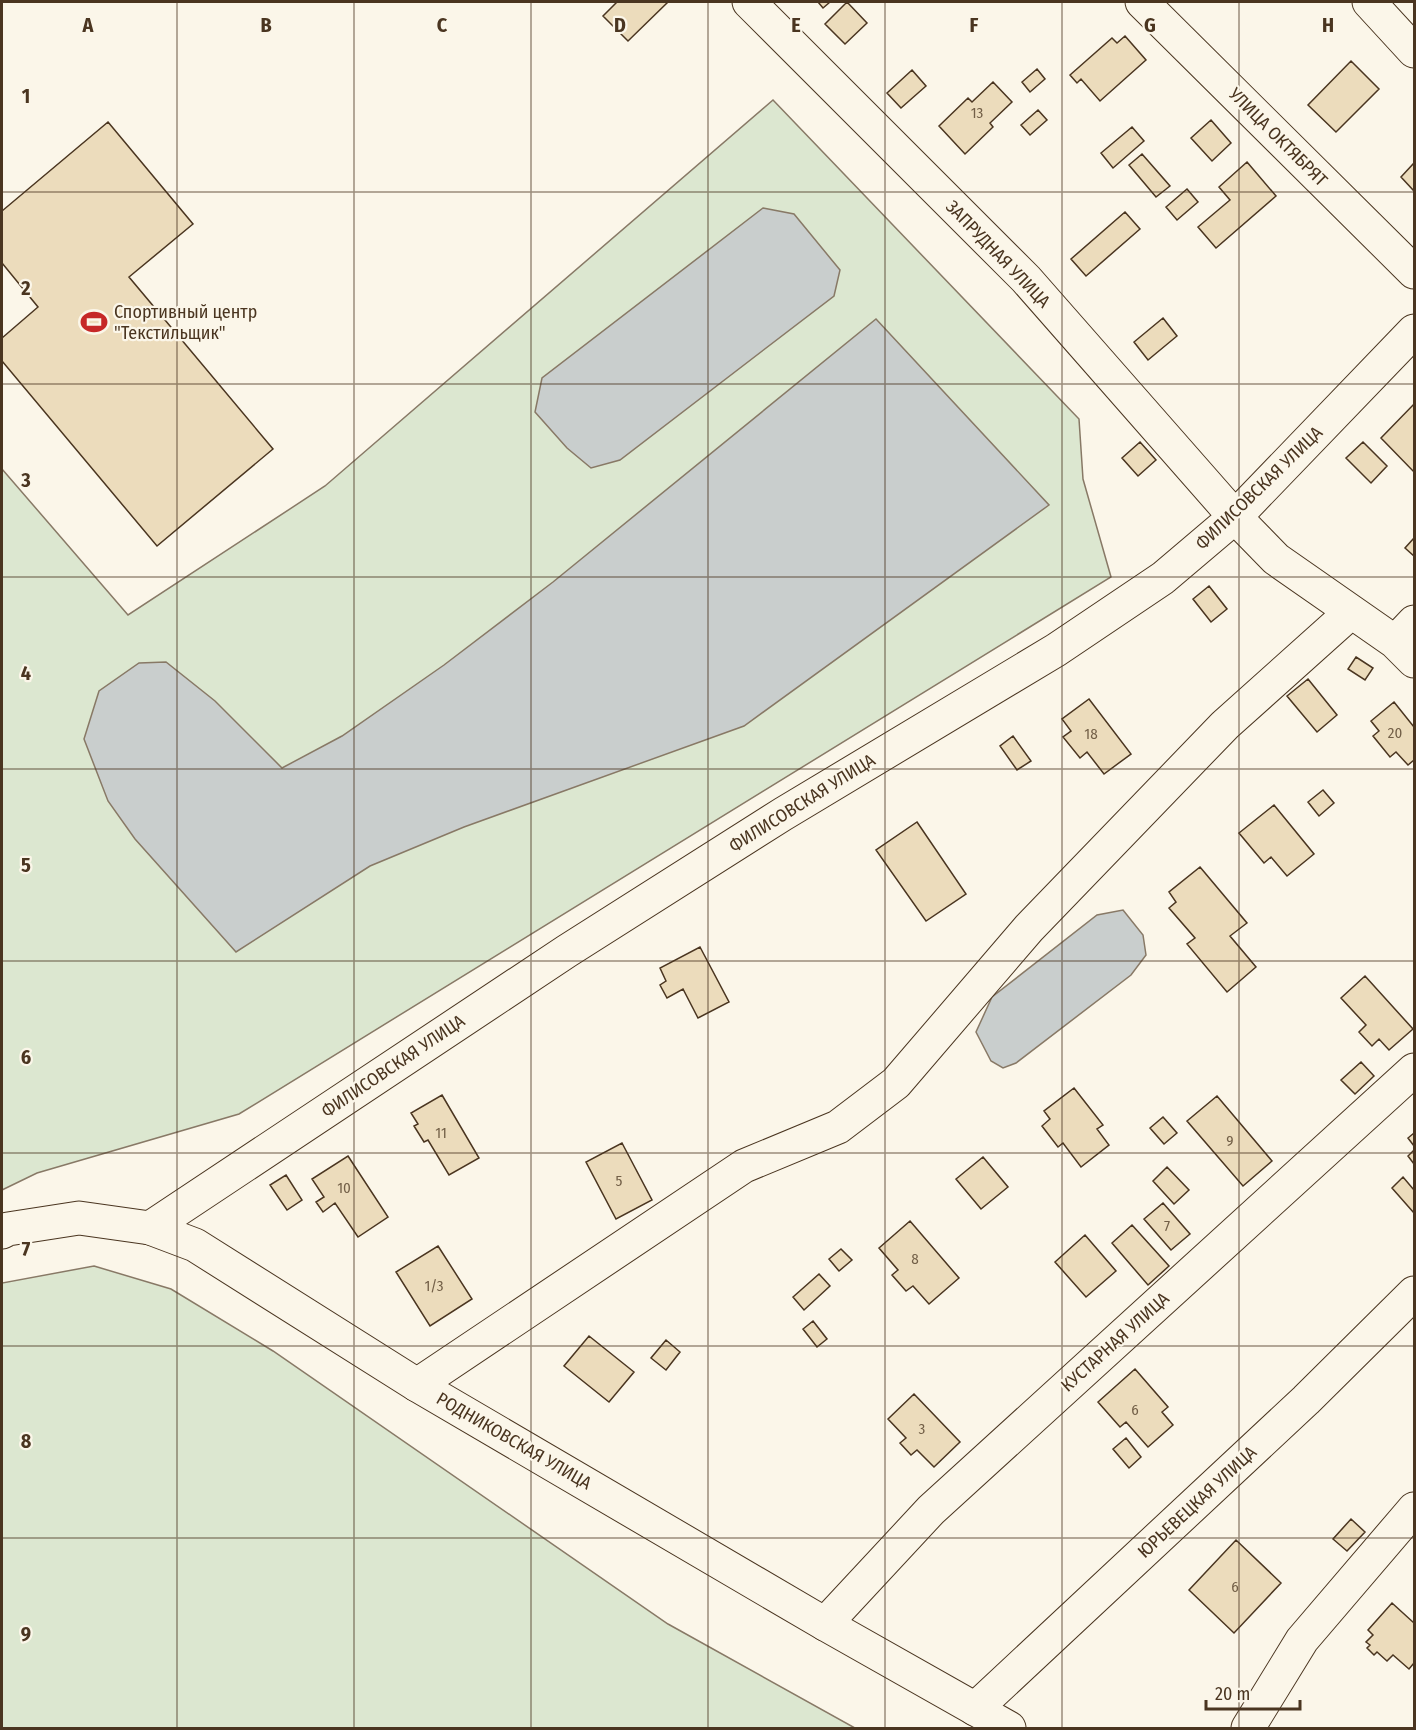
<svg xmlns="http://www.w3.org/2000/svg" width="1416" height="1730" viewBox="0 0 1416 1730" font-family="'Fira Sans Condensed',sans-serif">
<rect width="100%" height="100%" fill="#fbf6e9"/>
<path fill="#dce7d0" stroke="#887966" stroke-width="1.5" d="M773,100L1079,419L1083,479L1111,577L239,1114L37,1173L2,1190V469L128,615L325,486Z
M94,1266L171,1289L273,1351L668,1624L855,1728H2V1283Z"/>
<path fill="#c9cecd" stroke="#887966" stroke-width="1.5" d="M763,208L794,214L840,270L834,296L620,460L591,468L567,448L535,412L542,378Z
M876,319L1049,505L744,726L464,827L370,866L236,952L135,839L108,801L84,739L99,691L139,663L166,662L215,701L282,768L342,736L444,665L553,582Z
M1123,910L1143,935L1146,955L1131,975L1016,1063L1003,1068L991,1061L976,1032L992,997L1097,915Z"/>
<path fill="#ecdcbc" stroke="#4a3520" stroke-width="1.5" d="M617,2H668L628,41L603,16Z
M818,2H830L823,8Z
M847,2L867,23L845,44L825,24Z
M1125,36L1146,60L1100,101L1081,79L1077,83L1070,75L1112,38L1117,43Z
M1351,61L1379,89L1336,132L1308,105Z
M1037,69L1045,79L1030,92L1022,82Z
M912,70L926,86L901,108L887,93Z
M993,82L1012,102L990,123L993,127L965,154L939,126L968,98L972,102Z
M1038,110L1047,120L1030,135L1021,125Z
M1211,120L1231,143L1212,161L1191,138Z
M108,122L193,224L129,277L273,449L157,546L2,361V338L38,307L2,263V211Z
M1132,127L1144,141L1113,168L1101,153Z
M1142,154L1170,186L1156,197L1129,165Z
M1247,162L1276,196L1216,248L1198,227L1230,200L1219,187Z
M1414,163V191L1401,177Z
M1187,189L1198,202L1177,220L1166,207Z
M1125,212L1140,229L1086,276L1071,259Z
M1163,318L1177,336L1148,360L1134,342Z
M1414,404V472L1381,438Z
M1140,442L1156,460L1138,476L1122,458Z
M1363,442L1387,466L1371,483L1346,458Z
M1414,538V556L1405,548Z
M1209,586L1227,609L1211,622L1193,599Z
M1356,657L1373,668L1365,680L1348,669Z
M1308,679L1337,715L1317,732L1287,696Z
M1089,699L1131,754L1104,774L1087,752L1080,758L1063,737L1071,731L1062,719Z
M1394,702L1414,727V760L1408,765L1396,752L1390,757L1373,736L1379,731L1371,721Z
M1013,736L1031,761L1017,770L1000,746Z
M1323,790L1334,803L1319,816L1308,802Z
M1274,805L1314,854L1287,876L1271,857L1264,863L1239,833Z
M917,822L966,894L926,921L876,850Z
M1200,867L1247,923L1230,936L1256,967L1227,992L1187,944L1195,938L1169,908L1176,902L1169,892Z
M700,947L729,1002L698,1018L683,989L667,998L660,985L666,981L660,968Z
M1365,976L1413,1029L1389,1050L1379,1039L1372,1046L1359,1032L1366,1025L1341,998Z
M1361,1062L1374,1076L1355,1094L1341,1080Z
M1074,1088L1103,1125L1097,1129L1109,1145L1081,1167L1063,1143L1058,1147L1042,1126L1050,1119L1044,1111Z
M442,1095L479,1158L449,1175L428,1140L424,1142L414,1126L418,1124L411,1113Z
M1217,1096L1272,1161L1243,1186L1187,1121Z
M1163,1117L1177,1133L1164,1144L1150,1128Z
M1414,1133V1146L1408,1138Z
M622,1143L652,1200L616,1219L586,1162Z
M1414,1150V1164L1408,1156Z
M348,1156L388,1217L358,1237L335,1203L323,1212L316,1202L324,1197L312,1179Z
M983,1157L1008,1187L981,1209L956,1179Z
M1167,1167L1189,1190L1174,1204L1153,1181Z
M286,1175L302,1200L287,1210L270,1185Z
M1403,1177L1414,1190V1213L1392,1188Z
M1163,1203L1190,1234L1171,1250L1144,1219Z
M910,1221L959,1278L929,1304L913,1286L906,1291L892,1275L898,1270L879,1248Z
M1132,1225L1169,1266L1148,1285L1112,1243Z
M1085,1235L1116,1271L1086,1297L1055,1262Z
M438,1246L472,1299L430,1326L396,1272Z
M841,1249L852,1260L839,1271L829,1259Z
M819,1274L830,1286L804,1310L793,1297Z
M813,1321L827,1339L817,1347L803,1329Z
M589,1336L634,1372L609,1402L564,1366Z
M666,1340L680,1352L666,1370L651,1358Z
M1135,1369L1168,1407L1162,1412L1173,1425L1148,1447L1126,1422L1120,1427L1098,1402Z
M914,1394L960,1442L934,1467L917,1450L911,1455L900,1443L906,1438L888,1419Z
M1126,1438L1141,1457L1129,1468L1113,1449Z
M1351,1519L1365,1532L1347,1551L1333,1539Z
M1236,1540L1281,1583L1234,1633L1189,1590Z
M1392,1603L1414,1623V1663L1409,1669L1393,1655L1387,1661L1377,1652L1374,1655L1367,1648L1370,1645L1366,1642L1373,1635L1368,1630Z"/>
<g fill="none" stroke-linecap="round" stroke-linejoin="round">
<g stroke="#4a3520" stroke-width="35">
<path id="minor" d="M749,2L1026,279L1235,517L1276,559L1395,642L1414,661
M1142,2L1414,272
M1369,2L1414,51
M1395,642L1414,622
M150,1228L567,951L783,814L1056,650L1163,578L1235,517L1414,331
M417,1385L744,1166L838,1127L896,1083L1029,928L1225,725L1350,613
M825,1624L931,1510L1414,1070
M975,1709L1306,1400L1414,1293
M1248,1728L1302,1640L1414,1509"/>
</g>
<g stroke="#4a3520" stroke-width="35">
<path id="major" d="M2,1232L8,1229L79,1218L150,1228L195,1245L417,1385L825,1624L1009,1728"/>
</g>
<use href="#minor" stroke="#fbf6e9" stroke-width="33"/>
<use href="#major" stroke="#fbf6e9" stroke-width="33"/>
</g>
<path fill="none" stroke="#4a3520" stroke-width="1.5" stroke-opacity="0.55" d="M177,2V1728M354,2V1728M531,2V1728M708,2V1728M885,2V1728M1062,2V1728M1239,2V1728M2,192H1414M2,384H1414M2,577H1414M2,769H1414M2,961H1414M2,1153H1414M2,1346H1414M2,1538H1414"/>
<defs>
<g id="stadium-bare" transform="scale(2.07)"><path d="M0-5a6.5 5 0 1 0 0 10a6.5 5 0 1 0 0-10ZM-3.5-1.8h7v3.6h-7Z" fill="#c62828" stroke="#fbf6e9" stroke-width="2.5" paint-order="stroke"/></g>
</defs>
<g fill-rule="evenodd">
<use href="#stadium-bare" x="94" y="322"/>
</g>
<g text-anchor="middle" stroke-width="4.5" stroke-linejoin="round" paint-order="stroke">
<g font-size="15" fill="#725f47">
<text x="977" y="118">13</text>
<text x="1395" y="738">20</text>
<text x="1091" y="739">18</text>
<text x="441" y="1138">11</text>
<text x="1230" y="1146">9</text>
<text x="619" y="1186">5</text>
<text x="344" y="1193">10</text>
<text x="1167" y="1231">7</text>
<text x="915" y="1264">8</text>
<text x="434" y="1291">1/3</text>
<text x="1135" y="1415">6</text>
<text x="922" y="1434">3</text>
<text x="1235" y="1592">6</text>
</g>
<g font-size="18" fill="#4a3520" stroke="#fbf6e9">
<text transform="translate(1278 137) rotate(45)" y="6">УЛИЦА ОКТЯБРЯТ</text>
<text transform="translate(998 254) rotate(46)" y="6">ЗАПРУДНАЯ УЛИЦА</text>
<text transform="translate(1259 488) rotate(-44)" y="6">ФИЛИСОВСКАЯ УЛИЦА</text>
<text transform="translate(802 803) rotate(-32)" y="6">ФИЛИСОВСКАЯ УЛИЦА</text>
<text transform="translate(393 1066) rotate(-34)" y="6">ФИЛИСОВСКАЯ УЛИЦА</text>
<text transform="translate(1115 1342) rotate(-42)" y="6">КУСТАРНАЯ УЛИЦА</text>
<text transform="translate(514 1441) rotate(30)" y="6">РОДНИКОВСКАЯ УЛИЦА</text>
<text transform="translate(1197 1502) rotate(-43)" y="6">ЮРЬЕВЕЦКАЯ УЛИЦА</text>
</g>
<g font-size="18" fill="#4a3520" stroke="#fbf6e9" text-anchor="start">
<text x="114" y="318">Спортивный центр<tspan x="114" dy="21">"Текстильщик"</tspan></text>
</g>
</g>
<g font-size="20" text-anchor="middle" font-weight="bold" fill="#4a3520" stroke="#fbf6e9" stroke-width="4.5" stroke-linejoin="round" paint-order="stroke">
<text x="88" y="32">A</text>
<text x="266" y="32">B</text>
<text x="442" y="32">C</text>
<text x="620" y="32">D</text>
<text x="796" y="32">E</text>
<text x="974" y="32">F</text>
<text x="1150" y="32">G</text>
<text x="1328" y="32">H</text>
<text x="26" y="103">1</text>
<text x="26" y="295">2</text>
<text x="26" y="487">3</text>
<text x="26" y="680">4</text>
<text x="26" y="872">5</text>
<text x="26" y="1064">6</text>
<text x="26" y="1256">7</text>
<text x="26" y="1448">8</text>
<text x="26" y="1641">9</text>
</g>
<rect width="1416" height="1730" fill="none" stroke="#4a3520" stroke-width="6"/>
<path d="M1206 1700v9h94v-9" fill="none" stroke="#4a3520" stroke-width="3"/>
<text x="1215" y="1700" font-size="18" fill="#4a3520" stroke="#fbf6e9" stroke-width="4.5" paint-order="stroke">20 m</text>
</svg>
